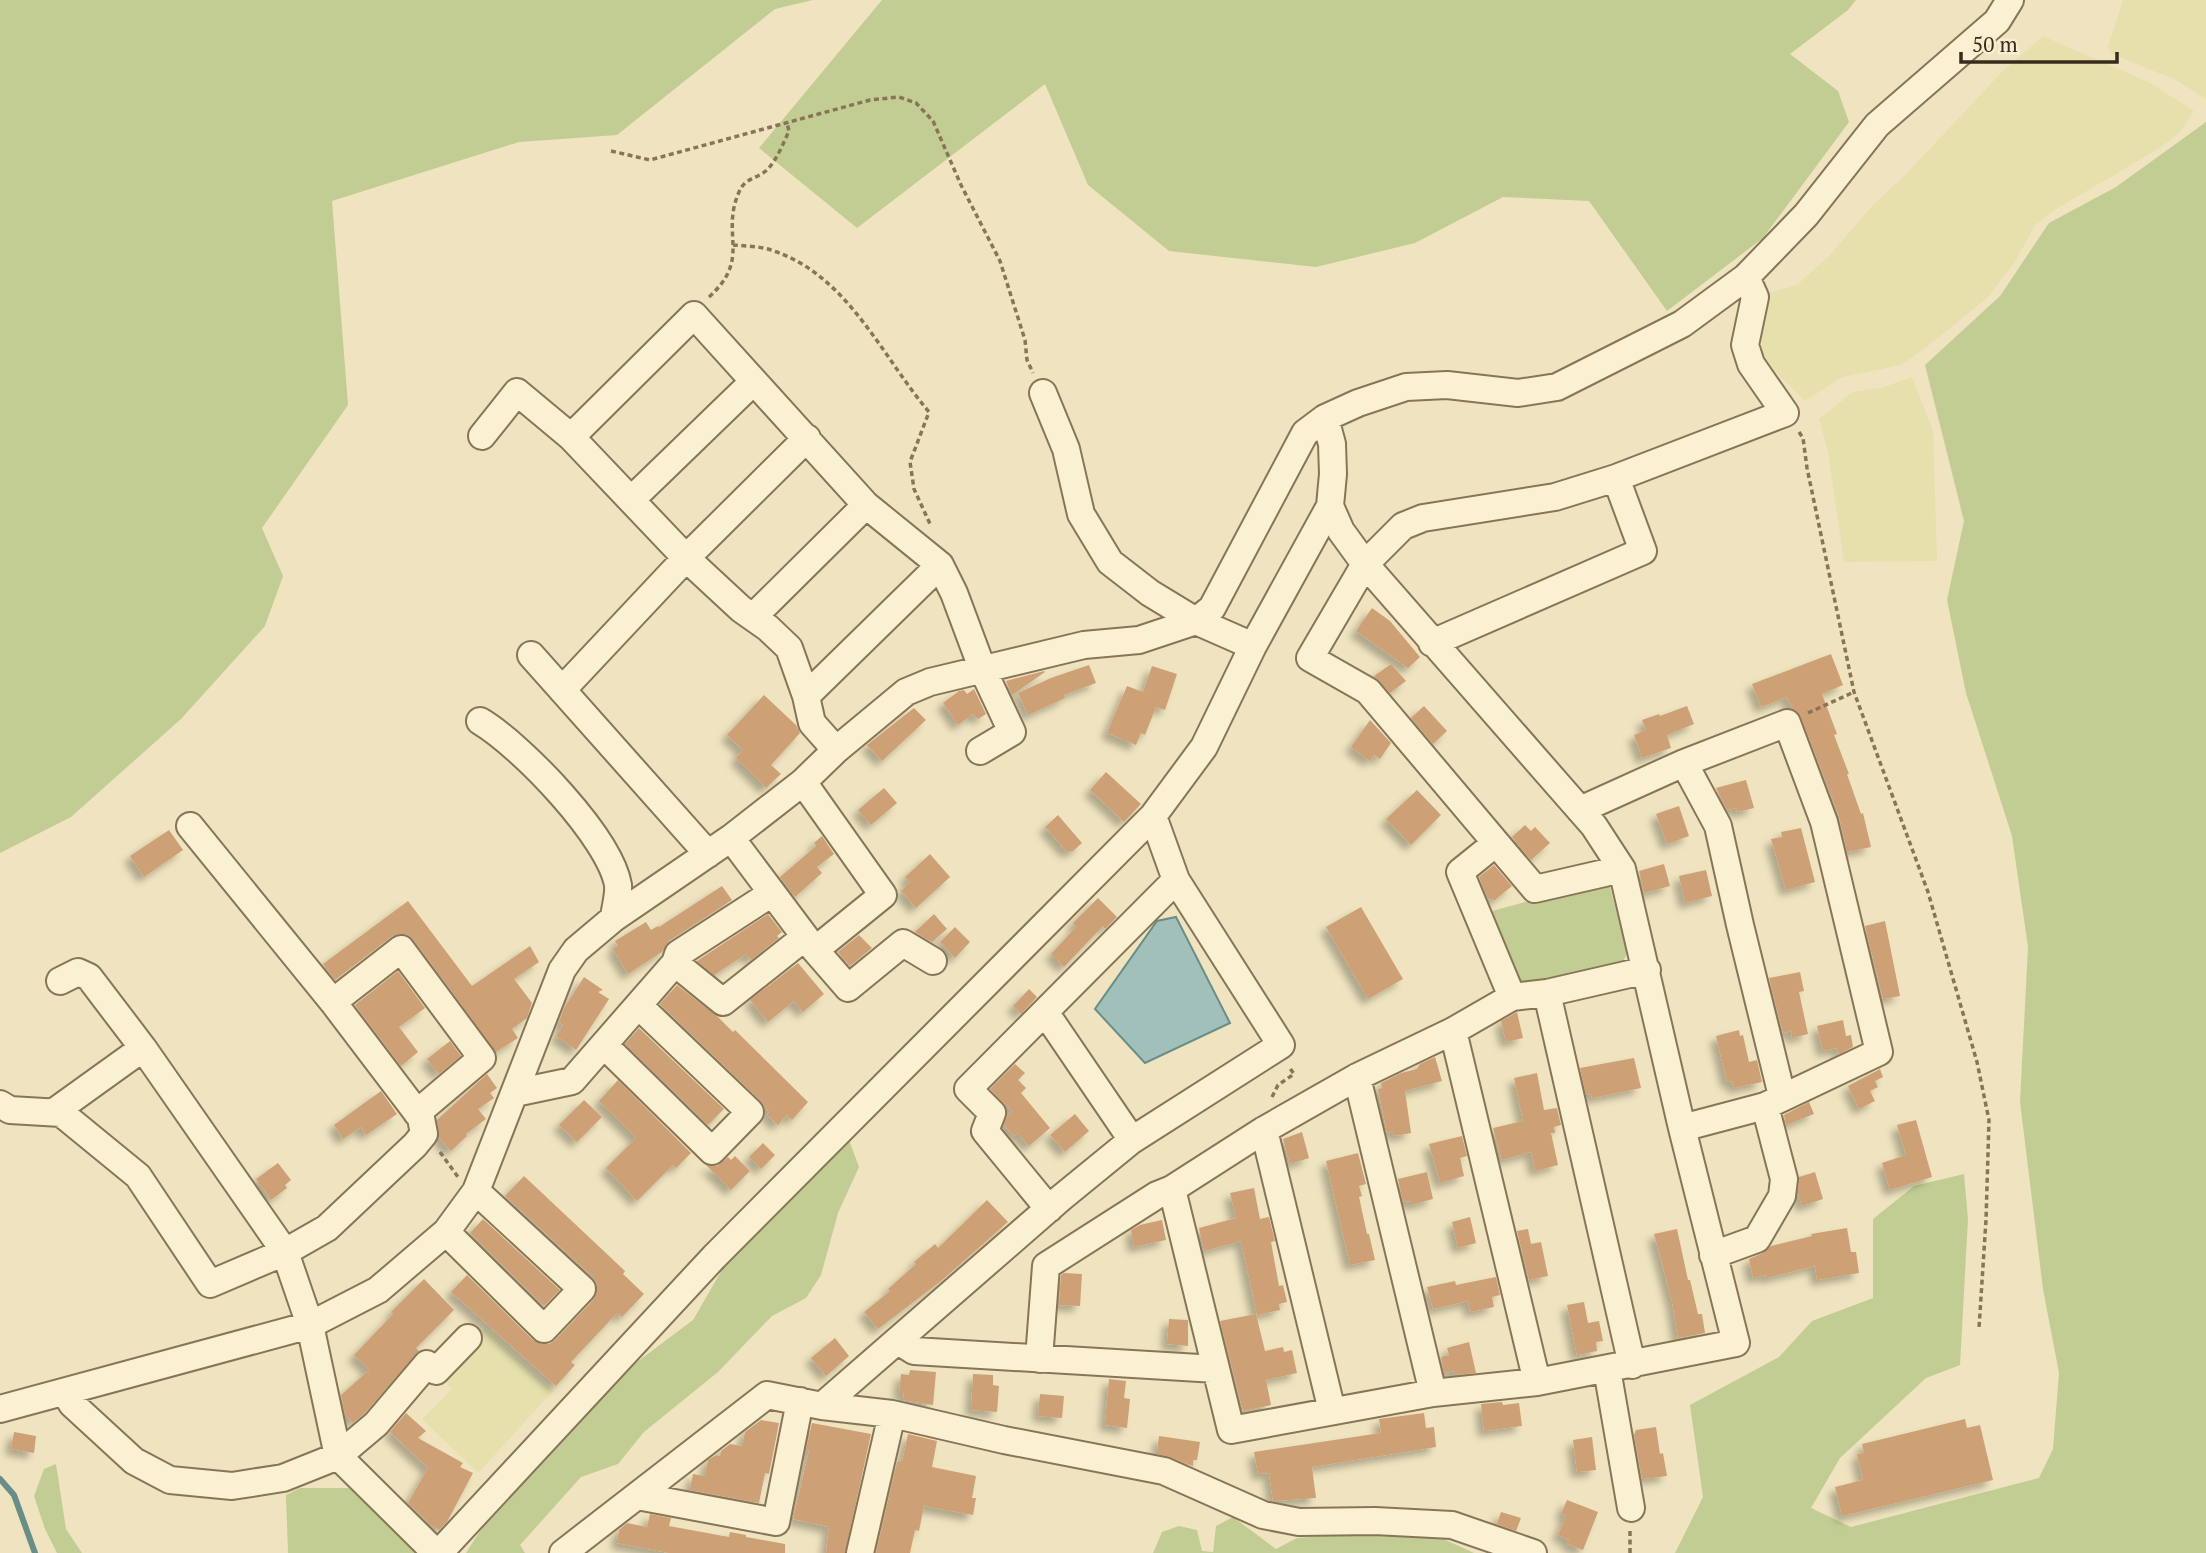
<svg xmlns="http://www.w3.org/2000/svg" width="2206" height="1553" viewBox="0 0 2206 1553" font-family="'PT Serif',serif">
<defs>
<filter id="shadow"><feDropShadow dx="-6" dy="6" stdDeviation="3.5" flood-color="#0004"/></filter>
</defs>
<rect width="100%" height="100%" fill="#efe4bf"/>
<path fill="#e5e0ac" d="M2123,0H2206V99L2176,80L2112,54L2108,47Z
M2043,36L2150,83L2194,111L2178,134L2158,149L2058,208L2035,225L2015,262L1987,298L1928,346L1901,365L1842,377L1805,401L1762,358V329L1769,293L1797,285L1830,255L1871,207L1907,173L2002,72Z
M1912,377L1933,431L1937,561L1844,562L1828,452L1819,419L1853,392L1881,388Z
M485,1328L553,1391L478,1473L422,1419L452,1389L438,1376Z"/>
<path fill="#c2cd93" d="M0,0H813L775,9L617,135L519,142L332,201L348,405L262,528L283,576L265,626L181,719L71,817L0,853Z
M882,0H1856L1848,10L1790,54L1838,91L1849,122L1763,238L1667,311L1589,201L1503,197L1415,243L1316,267L1169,251L1088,185L1045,84L857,228L759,148Z
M2206,122V1553H1675L1703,1497L1690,1405L1779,1357L1812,1321L1873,1298V1219L1914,1186L1964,1174L1968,1219L1960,1365L1926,1378L1840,1458L1811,1508L1851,1527L2039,1478L2053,1449L2059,1373L2043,1289L2020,1102L2028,947L2012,836L1966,693L1947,600L1964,521L1925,365L2000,296L2049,223L2116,187Z
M1608,879L1627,953L1622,964L1529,985L1509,975L1485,913Z
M849,1140L859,1167L838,1213L821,1275L806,1298L772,1316L718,1372L644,1432L618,1464L581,1477L520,1545L525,1553H466L480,1531L536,1458L613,1380L693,1320L730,1256Z
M56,1464L66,1529L82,1553H57L45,1529L34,1496L44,1469Z
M300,1488H349L400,1530L417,1553H288L286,1495Z
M1233,1517L1276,1549L1297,1538L1342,1534L1437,1536L1474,1553H1153L1162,1532L1179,1526L1197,1530L1202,1551L1213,1552L1216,1526Z"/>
<path fill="#a2c0ba" stroke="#698e88" stroke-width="2" d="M1176,917L1230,1023L1145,1063L1095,1009L1157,921Z"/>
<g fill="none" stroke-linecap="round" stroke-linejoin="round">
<path stroke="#698e88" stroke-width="6" d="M0,1479L14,1495L35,1553"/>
</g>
<path fill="#cea074" filter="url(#shadow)" d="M1372,608L1390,621L1420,657L1408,668L1356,631Z
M1831,654L1843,685L1822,694L1837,734L1834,735L1849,774H1847L1861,814L1863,813L1871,847L1847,852L1839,816L1801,717L1792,709L1787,697L1761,707L1752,684Z
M1391,664L1406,681L1390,693L1374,676Z
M1089,665L1096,683L1064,695L1065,698L1028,715L1018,693L1051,678Z
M1152,666L1177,674L1165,710L1156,707L1145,735L1141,733L1136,745L1107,733L1127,686L1143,692Z
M1044,671L1045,672L1012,695L1006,681Z
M974,689L986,714L978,719L973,714L958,725L943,703L959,691L964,690L967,694Z
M764,695L796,725L800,733L771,765L781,774L766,788L736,758L743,750L727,735Z
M1424,706L1447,731L1433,744L1411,718Z
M1687,706L1694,724L1667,735L1671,748L1642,758L1634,735L1646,730L1642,720L1659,714L1660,716Z
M914,708L926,720L882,761L867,745Z
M1370,720L1391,743L1380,759L1374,755L1370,761L1351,747Z
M1106,772L1141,804L1124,822L1090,790Z
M1746,780L1754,808L1737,812L1736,808L1727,810L1716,788Z
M884,788L897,803L871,825L858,810Z
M1417,790L1441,815L1411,845L1386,819Z
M1679,806L1689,836L1667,844L1656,814Z
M1058,815L1082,843L1073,851H1066L1045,827Z
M1525,825L1531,831L1535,827L1550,843L1531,860L1512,837Z
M1801,828L1815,882L1786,890L1771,839L1782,837L1781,832Z
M169,830L183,850L144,877L130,856Z
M822,836L834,854L817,867L822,873L795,897L780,877L816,846L814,843Z
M930,854L950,877L916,908L901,891L910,882L905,877Z
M1664,864L1670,886L1644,893L1639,871Z
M1494,865L1512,886L1495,900L1488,899L1479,877Z
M1706,870L1712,896L1685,903L1679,876Z
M722,886L732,900L669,941L662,952L628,974L613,949L618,946L615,941L646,922L651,930L658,926L659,927Z
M1098,898L1117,917L1105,929L1103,926L1064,967L1051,954L1076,927L1073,923Z
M408,901L472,986L530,946L539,962L514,979L532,1003L527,1018L512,1029L518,1038L496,1052L414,940L406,934H398L391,937L335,980L323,964Z
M1361,907L1403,979L1368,999L1326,927Z
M768,914L782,932L777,936L779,938L751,960L746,954L714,975L697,961Z
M934,914L947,929L932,942L915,932Z
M1885,921L1900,996L1883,999L1865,926Z
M955,927L970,942L955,958L940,942Z
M859,935L872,948L850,966L838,952Z
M798,963L824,994L803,1012L794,1001L768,1022L750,1000Z
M398,971L425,1008L399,1027L418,1052L401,1066L355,1005Z
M1800,972L1804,991L1799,992L1808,1034L1792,1038L1791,1031L1783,1033L1769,978Z
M584,977L603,990L598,992L609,999L576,1050L556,1036L563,1025L559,1022L564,1008Z
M677,985L718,1017L733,1032L735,1030L808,1102L792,1120L787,1115L778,1125L767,1115L769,1112L761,1101L660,1004Z
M1029,989L1037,997L1021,1014L1013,1006Z
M1517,1012L1523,1038L1506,1042L1501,1021Z
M1843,1020L1846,1036L1851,1035L1853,1047L1839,1054L1836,1048L1823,1051L1817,1026Z
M639,1028L724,1109L708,1125L625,1044Z
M1739,1030L1740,1036L1743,1035L1749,1062L1757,1060L1762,1082L1734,1088L1732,1081L1727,1082L1716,1036Z
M450,1041L461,1056L439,1074L427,1059Z
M1435,1057L1442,1081L1405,1091L1411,1133L1394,1136L1393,1131L1387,1133L1378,1089L1382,1088L1381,1083L1401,1073L1417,1069L1420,1064Z
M1634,1058L1641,1088L1592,1098L1591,1094L1586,1095L1580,1068Z
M1015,1064L1025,1073L1018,1080L1026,1088L1021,1093L1050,1128L1029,1146L1017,1133L1014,1136L1004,1125L1007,1116L1012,1111L990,1089Z
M1880,1069L1883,1077L1875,1081L1878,1087L1870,1091L1875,1101L1859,1109L1848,1086Z
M1537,1073L1544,1110L1557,1108L1561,1125L1554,1127L1555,1133H1551L1558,1165L1535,1171L1531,1152L1502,1160L1493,1128L1523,1121L1514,1078Z
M487,1074L497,1088L490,1093L494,1098L478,1109L486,1119L466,1134L467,1136L451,1151L439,1138L437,1120Z
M618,1080L691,1153L676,1168L673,1165L637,1201L606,1168L636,1138L599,1101Z
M381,1091L397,1114L366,1135L361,1127L343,1139L334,1125Z
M584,1100L602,1117L577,1142L559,1125Z
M1809,1102L1814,1114L1786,1125L1784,1115Z
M1075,1114L1089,1131L1065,1152L1050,1135Z
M1916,1120L1932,1177L1890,1190L1882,1163L1906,1155L1897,1125Z
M1302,1132L1309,1158L1290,1164L1283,1139Z
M1462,1136L1467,1156L1460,1158L1464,1176L1440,1183L1429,1144Z
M763,1143L775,1155L761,1169L749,1157Z
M1358,1153L1366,1184L1359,1186L1362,1196L1359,1197L1367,1234H1369L1375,1260L1350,1265L1326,1161Z
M735,1156L750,1171L731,1190L706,1165L717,1166L728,1157L731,1160Z
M278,1163L291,1180L285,1185L287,1188L271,1200L256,1179Z
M1427,1172L1433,1199L1411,1205V1201L1403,1202L1398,1179Z
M1815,1172L1823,1199L1802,1206L1798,1193L1799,1177Z
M524,1176L625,1271L623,1274L644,1294L622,1317L617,1313L571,1362L575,1365L556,1386L451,1292L467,1275L533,1340L541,1344H549L555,1340L594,1299L597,1293V1285L593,1277L505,1196Z
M1254,1188L1260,1219L1269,1217L1275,1241L1271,1242L1279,1286L1283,1285L1287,1302L1279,1304L1280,1310L1257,1315L1241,1241L1204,1251L1199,1228L1236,1218L1230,1193Z
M987,1200L1008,1222L941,1281L878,1329L864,1312L890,1291L888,1289L916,1264L914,1262L935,1244L938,1248Z
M1470,1217L1476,1243L1458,1248L1452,1222Z
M483,1219L560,1290L544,1306L470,1233Z
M1162,1220L1166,1240L1134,1247L1131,1230L1140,1225Z
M1847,1228L1851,1252H1856L1859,1273L1817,1280L1815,1266L1766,1278L1765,1275L1753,1278L1749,1259L1763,1253L1771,1246L1812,1236L1811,1234Z
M1528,1229L1531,1244L1541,1242L1548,1276L1529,1280L1517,1231Z
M1677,1229L1688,1280H1690L1698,1314H1702L1705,1333L1678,1338L1672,1301L1654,1234Z
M1064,1273L1082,1274L1080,1306L1059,1305L1061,1275Z
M1496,1277L1500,1295L1492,1297L1494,1307L1470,1312L1468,1301L1433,1309L1427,1287L1455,1281L1456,1285Z
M424,1279L454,1310L416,1348L419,1351L365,1413L353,1423L345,1415L341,1395L369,1370L354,1355L393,1314L391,1312Z
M1584,1302L1588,1323L1599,1321L1603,1341L1596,1342L1597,1351L1577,1355L1567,1305Z
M1256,1314L1265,1351L1283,1347L1284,1352L1292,1350L1297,1373L1266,1380L1271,1405L1243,1411L1220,1321Z
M1169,1319L1188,1320V1346L1167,1344Z
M835,1338L849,1356L826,1376L811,1358Z
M1469,1342L1476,1373L1455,1375L1454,1371L1444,1373L1441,1357L1449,1355L1447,1348Z
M910,1370L936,1372L933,1405L903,1400L904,1394H899L901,1374L909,1375Z
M973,1374L993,1375V1385L999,1386L997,1412L971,1410Z
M1109,1379L1126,1381L1124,1398L1130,1399L1127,1428L1105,1425Z
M1040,1394L1064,1396L1062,1418L1038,1416Z
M1502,1402L1503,1405L1519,1403L1522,1426L1484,1431L1481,1404Z
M406,1413L426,1431L418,1438L463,1463L460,1467L473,1473L447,1522L439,1530L431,1525L408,1503L428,1468L390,1432Z
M1424,1413L1426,1428L1434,1427L1436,1447L1312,1467L1316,1498L1273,1501L1269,1473L1258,1474L1254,1452L1381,1433L1379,1419Z
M1965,1419L1967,1428L1980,1425L1993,1480L1842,1516L1835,1487L1863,1480L1857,1454L1864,1453L1862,1444Z
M761,1420L779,1423L769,1474L765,1473L759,1503L690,1490L693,1474L705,1476L708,1460L716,1455L720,1456L721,1451L730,1444L742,1446L745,1432Z
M812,1423L871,1434L845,1553H826L829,1527L793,1519L809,1451L806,1450Z
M1656,1427L1660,1454L1663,1453L1667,1476L1642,1479L1634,1435L1636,1430Z
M14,1432L36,1436L34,1453L11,1449Z
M908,1434L937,1441L932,1467L976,1476L972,1498H976L973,1515L924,1506L919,1531L915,1530L910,1553H876L897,1462H902Z
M1159,1436L1200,1442L1197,1460H1193V1466L1170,1457L1157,1454Z
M1592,1437L1596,1470L1577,1472L1573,1440Z
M1567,1500L1598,1512L1583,1550L1567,1544L1569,1540L1558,1535L1566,1516L1561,1514Z
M1501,1512L1521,1518L1516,1531L1497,1524Z
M650,1514L671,1518L669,1526L729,1537L730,1532L746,1535V1537L785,1544V1553H669L617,1543L619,1530L627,1523L647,1527Z"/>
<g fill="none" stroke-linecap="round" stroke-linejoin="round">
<g stroke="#887557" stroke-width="30">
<path id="minor" d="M1043,393L1066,449L1081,514L1110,562L1150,593L1196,621L1253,646
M482,436L517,392L571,437
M631,500L753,382
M753,617L866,505
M1432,643L1643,551L1616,478
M531,655L708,854
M562,690L686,558L807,438
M806,696L940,565
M480,721C522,746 610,838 618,885C619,895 615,908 614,918
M836,750L812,723L806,696L789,648L768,628L741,609L686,558L571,437L694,315L866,505L940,565L954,593L982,668L1012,732L980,751
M1684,763L1718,826L1740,925L1782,1096
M803,782L883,895L815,950
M1580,810L1684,763L1787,723L1824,822L1879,1052L1765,1106L1682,1128
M190,826L333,1002
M731,838L815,950L848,988L903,943L933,961
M1496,843L1460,872L1512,997
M1622,869L1535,889L1368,691L1310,658L1365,564L1403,526L1423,518L1555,497L1616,478L1785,413L1751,364L1745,345L1755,297L1746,277
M675,963L723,1002L805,937
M60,981L78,972L89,977L143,1048L285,1252L310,1325L338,1456L376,1424L427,1364L436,1371L468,1338
M1547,993L1632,1365
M1045,1012L1132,1140
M1453,1031L1537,1382
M604,1045L712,1151L750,1112L639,1006
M1357,1077L1433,1393
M515,1093L572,1081L675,963L678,954L772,893
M0,1104L10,1110L61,1113L138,1176L210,1284L285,1252L327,1228L415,1145L424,1134L421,1118L333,1002L401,949L482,1058L417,1113
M54,1112L143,1048
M1264,1130L1332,1411
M1172,1189L1231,1430L1433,1393L1537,1382L1736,1343L1682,1128L1622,869L1594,826L1365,564L1341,531L1330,506
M1049,1209L985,1131L992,1113L968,1089L1176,880
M446,1232L544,1329L582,1289L476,1191
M1713,1255L1757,1239L1782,1196L1784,1179L1765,1106
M898,1341L914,1351L1216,1369
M1039,1359L1046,1266L1157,1195L1172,1189L1264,1130L1357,1077L1453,1031L1512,997L1547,993L1647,970
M1607,1369L1631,1508
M65,1392L72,1404L134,1461L170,1480L232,1486L283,1478L338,1456L436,1553
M822,1406L1061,1198L1132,1140L1281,1045L1176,880L1153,816
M0,1409L310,1325L378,1290L446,1232L476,1191L562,970L576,950L614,918L731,838L803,782L836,750L906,692L930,682L1084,645L1139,640L1196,621L1212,608L1305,433L1325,418L1358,403L1406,387L1447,385L1518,393L1557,387L1682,324L1746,277L1806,215L1877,125L1997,21L2010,0
M637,1496L776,1522L800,1401
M439,1553L714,1257L1153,816L1204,747L1253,646L1330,506L1333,474L1332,444L1325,418
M563,1553L767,1395L822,1406L892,1414L1004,1440L1164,1471L1263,1515L1299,1522L1375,1521L1452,1525L1533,1553
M860,1553L892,1414"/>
</g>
<path stroke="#887557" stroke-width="3.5" stroke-dasharray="5 3.5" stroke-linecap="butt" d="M611,151L650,160L870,100L899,97L916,103L933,121L961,185L1000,261L1025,340L1027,360L1033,373
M733,245C745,246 759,246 771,250C847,274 881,355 929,412L910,462L914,489L931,526
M709,297C752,258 720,235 739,192C745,177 758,179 768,169C777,159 783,144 789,131L787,123
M1799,432L1803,438L1807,468L1854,692L1928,892L1977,1062L1989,1120L1986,1220L1979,1328
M1808,713L1854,692
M1272,1097L1278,1085L1294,1074L1289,1067
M440,1152L458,1177
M1630,1553V1531"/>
<use href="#minor" stroke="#faf1d2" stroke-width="26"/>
</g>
<path d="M1961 52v10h156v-10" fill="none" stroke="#372b1c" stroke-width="3.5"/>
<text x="1972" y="52" font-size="21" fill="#372b1c" stroke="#f6eecf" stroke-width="5" paint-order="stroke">50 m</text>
</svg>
